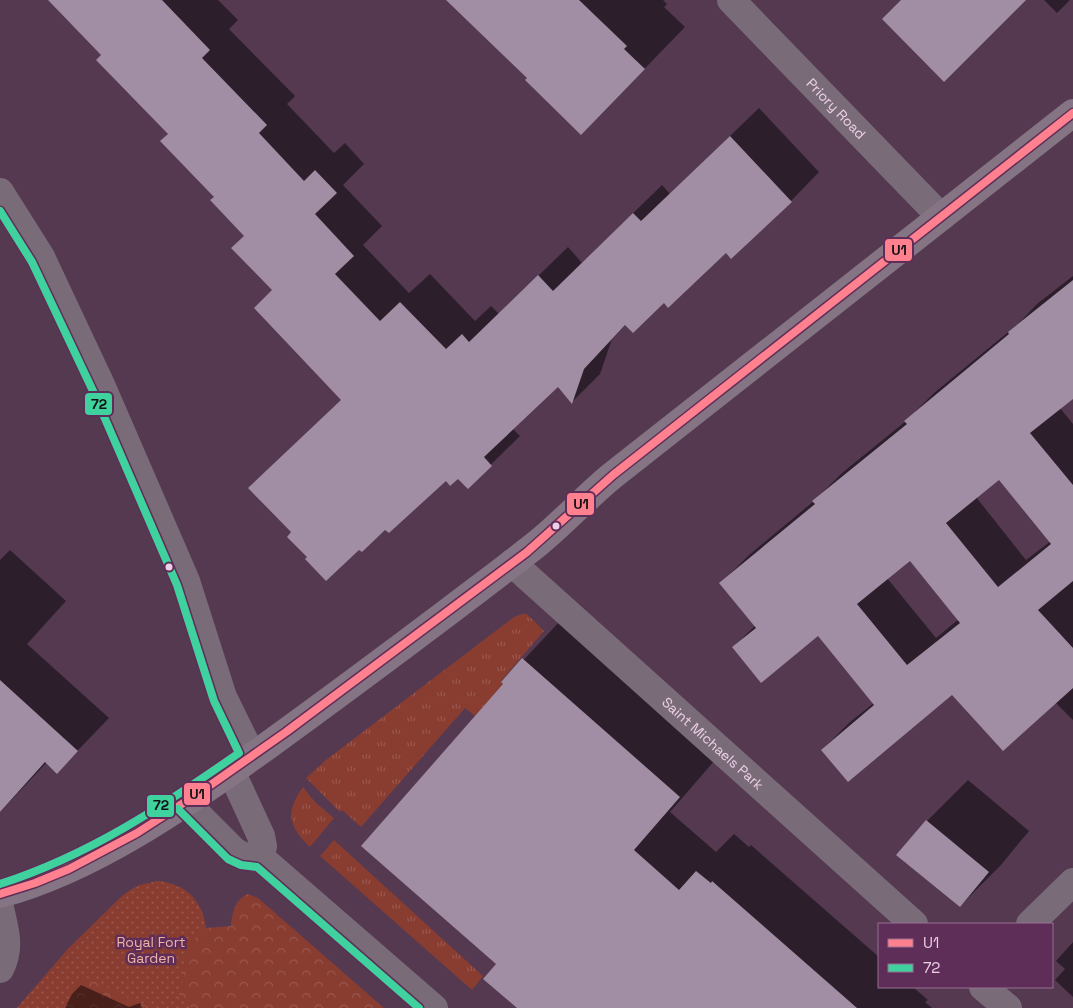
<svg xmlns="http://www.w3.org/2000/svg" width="1073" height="1008" viewBox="0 0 1073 1008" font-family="'Space Grotesk',sans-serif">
<defs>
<pattern id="grass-tufts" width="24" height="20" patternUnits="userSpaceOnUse" patternTransform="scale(1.25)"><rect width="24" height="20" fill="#893c30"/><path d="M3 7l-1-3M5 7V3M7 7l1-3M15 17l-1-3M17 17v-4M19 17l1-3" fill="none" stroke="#9a574e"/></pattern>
<pattern id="park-crowns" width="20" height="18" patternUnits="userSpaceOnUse" patternTransform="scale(1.25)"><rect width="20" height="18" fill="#893c30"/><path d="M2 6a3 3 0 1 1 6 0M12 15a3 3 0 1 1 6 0" fill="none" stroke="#9a574e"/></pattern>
<pattern id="garden-dots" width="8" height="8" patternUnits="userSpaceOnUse" patternTransform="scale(1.25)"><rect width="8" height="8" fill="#893c30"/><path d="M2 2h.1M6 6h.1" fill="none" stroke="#9a574e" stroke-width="1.8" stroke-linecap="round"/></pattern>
</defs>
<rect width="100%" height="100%" fill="#543950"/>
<path fill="url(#grass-tufts)" d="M522,614H527L544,631L501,681L503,684L475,716L465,708L361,827L342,810L340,812L306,778L326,760L514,617Z
M303,787L315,802L334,818L310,847C288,826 285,812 303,787Z
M334,840L483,976L472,990L320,856Z"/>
<path fill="url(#park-crowns)" d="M158,881C188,885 200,899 206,928L231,926C232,913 235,899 248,894L258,898L384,1008H17L68,949L120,898L130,890L140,885Z"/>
<path fill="url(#garden-dots)" d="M158,881C186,885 202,899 206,928L187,946L185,967L179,996L192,1008H151L87,978L76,983L64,1008H17L68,949L120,898L130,890L140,885Z"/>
<path fill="#0007" fill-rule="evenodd" d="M54,0H218L238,20L229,29L295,96L287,104L334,153L345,143L364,164L343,185L382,226L363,245L409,293L430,274L475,321L491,306L499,314L568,247L582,263L662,185L670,194L759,108L819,172L791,201L664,302L626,324L612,339L600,374L572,402L558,385L512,428L520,436L468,487L458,477L446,479L359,548L309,557L293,532L342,399L273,290L246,235L170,134Z
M456,0H663L667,4L664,7L685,27L622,92L529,78Z
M1044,0H1070L1057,13Z
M1073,276V398L1060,408L1073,424V720L1055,702L952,693L822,750L850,722L874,703L818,635L733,647L756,625L721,583L749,555L814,501L842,473L906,421L934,393L1018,324L1037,304ZM999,478L1051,541L1026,560L976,497ZM910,559L959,619L936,638L887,578Z
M10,550L66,601L27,644L109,718L57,772L47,762L0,812V560Z
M560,621L716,759L670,812L716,852L734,834L749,847L751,845L879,957V987H913L928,1000L925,1002L932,1008H574L498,964L505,683L503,682Z
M968,780L1029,831L1001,865L960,906L927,821Z
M1073,942V997L1055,980L1065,969L1056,961Z
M81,985L129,1007L140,1003L142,1008H65L72,994Z"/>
<path fill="#a18da4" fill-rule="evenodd" d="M48,0H162L210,50L202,58L267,125L259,133L304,181L315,170L337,193L315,214L354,256L335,274L380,321L400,302L446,349L462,334L469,342L538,275L553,291L633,213L641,221L730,136L792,202L731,259L726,253L668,308L664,303L633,333L625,325L584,369L572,404L558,387L484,457L492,466L468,489L458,479L450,486L446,481L389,533L385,530L362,552L359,550L326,581L305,559L307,557L287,537L291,532L248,488L341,400L254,308L272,290L231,248L244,236L210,200L214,197L160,141L168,134L96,60L101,55Z
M446,0H579L627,46L624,49L645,69L581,135L525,80L527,78Z
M901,0H1026L944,82L882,19Z
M1073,280V399L1030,433L1073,485V581L1038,610L1073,648V688L1003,751L952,695L848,782L821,750L874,705L818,636L761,683L732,647L756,628L719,583L815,504L812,501L907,424L904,421L1009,334L1008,332ZM999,480L1051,544L998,587L946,523ZM910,561L960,623L907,665L857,604Z
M522,658L680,797L634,850L679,890L696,871L711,883L712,881L857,1008H517L483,979L496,964L361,846L503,684L501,682Z
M0,680L78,751L57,774L45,762L0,812Z
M926,820L989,872L960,907L896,855Z"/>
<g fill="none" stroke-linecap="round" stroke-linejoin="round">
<g stroke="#7a6b78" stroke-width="28">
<path id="s1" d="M731,0L941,217"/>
<path d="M0,192L41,257L102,387L186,581L223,697L252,756"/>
<path id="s2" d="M512,563L914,924"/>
<path d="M231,771L261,836L263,846L260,857"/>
<path d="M185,802L234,851C243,857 250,858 260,857L434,1008"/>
<path d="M0,908C5,930 11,948 0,969"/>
<path d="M1030,924L1073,882"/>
<path d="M983,987L1008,1008"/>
</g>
<path stroke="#857483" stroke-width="28" d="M0,894C92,870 186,804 263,749C325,704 387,658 448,612C478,589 508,567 538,543C564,522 587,496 613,475L1073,113"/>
<g stroke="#5f2e58" stroke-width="11">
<path id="bus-1" d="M0,894L35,883L69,869L137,833L202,791L286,732L527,552L613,475L1073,113"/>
</g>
<g stroke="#5f2e58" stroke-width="11">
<path id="bus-2" d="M0,211L32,262L93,391L177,585L214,701L239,753C163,806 90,855 0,884
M178,809L228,859L241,865L257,867L419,1008"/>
</g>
<use href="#bus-1" stroke="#ff808e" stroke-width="8"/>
<use href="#bus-2" stroke="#3fd19e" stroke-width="8"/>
</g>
<g fill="#edcfe7" stroke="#5f2e58" stroke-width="2">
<circle cx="556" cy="526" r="4.5"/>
<circle cx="169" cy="567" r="4.5"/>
</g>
<g text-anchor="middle" stroke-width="5" stroke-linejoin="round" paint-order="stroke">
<g font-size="14" fill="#edcfe7" stroke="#5f2e58">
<text dy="5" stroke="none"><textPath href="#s1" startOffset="151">Priory Road</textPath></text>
<text dy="5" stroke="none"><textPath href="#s2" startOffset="270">Saint Michaels Park</textPath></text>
</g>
<g font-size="14" fill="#eeb2a5" stroke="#5f2e58">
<text x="151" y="947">Royal Fort<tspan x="151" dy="16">Garden</tspan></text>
</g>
</g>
<g stroke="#5f2e58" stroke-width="2">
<rect x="884" y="238" width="29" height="24" rx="5" fill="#ff808e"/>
<rect x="84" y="392" width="29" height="24" rx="5" fill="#3fd19e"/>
<rect x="566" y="492" width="29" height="24" rx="5" fill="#ff808e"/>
<rect x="183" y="782" width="28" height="24" rx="5" fill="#ff808e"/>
<rect x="146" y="794" width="29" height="24" rx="5" fill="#3fd19e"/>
</g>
<g font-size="14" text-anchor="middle" font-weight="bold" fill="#111">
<text x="899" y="255">U1</text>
<text x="99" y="409">72</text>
<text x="581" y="509">U1</text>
<text x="197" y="799">U1</text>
<text x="161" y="810">72</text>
</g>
<rect x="878" y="923" width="175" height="65" fill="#5f2e58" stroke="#986e91"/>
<rect x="888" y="939" width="25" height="8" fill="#ff808e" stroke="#986e91"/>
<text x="923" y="948" font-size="15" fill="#edcfe7">U1</text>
<rect x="888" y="964" width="25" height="8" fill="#3fd19e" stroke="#986e91"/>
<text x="923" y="973" font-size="15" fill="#edcfe7">72</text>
</svg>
